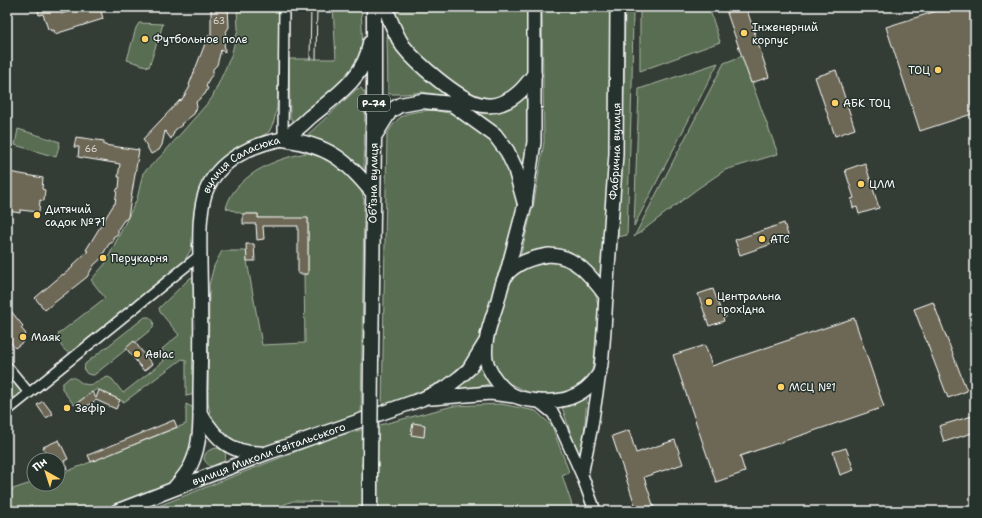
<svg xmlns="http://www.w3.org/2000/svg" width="982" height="518" viewBox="0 0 982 518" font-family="'Shantell Sans',sans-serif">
<rect width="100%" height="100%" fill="#343d35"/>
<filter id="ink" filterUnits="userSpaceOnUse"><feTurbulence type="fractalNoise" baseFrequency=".025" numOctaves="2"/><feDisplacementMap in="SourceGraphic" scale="8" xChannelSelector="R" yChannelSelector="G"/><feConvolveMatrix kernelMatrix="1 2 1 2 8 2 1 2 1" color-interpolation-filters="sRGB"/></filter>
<g filter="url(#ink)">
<path fill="#586d51" stroke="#acb6a8" d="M237,7H281L277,108L274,121L269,132L233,153L198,201L191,249L182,266L73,355C63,351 59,345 58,334L105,298L91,280L105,264L137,199L143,173L162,155L212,98L231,56L238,30Z
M333,7H361C361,21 364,37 361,50C356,78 318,104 297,123L292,120L290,117L289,59H336Z
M391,7H528L527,72C507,109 481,101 451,81C444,77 437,73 431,68C423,61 415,51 408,43C400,33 396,18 391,7Z
M542,7H612L610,153L602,278L583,261L575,256L520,258L534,202L544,142Z
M625,7H633L632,85L627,235L618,237L624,84Z
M640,7H709L720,42L640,71Z
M139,23L163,24L149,67L127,60L136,28Z
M387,33H391L455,98L423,92L404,94H388Z
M742,56L778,154L725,170L697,189L634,237L724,63Z
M718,63L634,226L639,89Z
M361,88L365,93L364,174L303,139L357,89Z
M527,94L528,145L524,181L474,112L472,107Z
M432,110L454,114L473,125L490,139L503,153L516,191L517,211L479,339L464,363L439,385L382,408L387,134C401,111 407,113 432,110Z
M18,129L60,142L56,157L15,145Z
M317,152L337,164L360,187L364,200L361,417L268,447H253L236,444L216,428L211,417L208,403L209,285L214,266L222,251H247V261L262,345L305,343L304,274H308V219L258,218V214H243L226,208C235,173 284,154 317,152Z
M550,261C562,262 574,268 583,276C585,279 589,282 591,285C605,304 595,345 593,367L590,375L579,387L572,392L556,396L528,392L506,382L497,370L493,363L491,344L511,280L521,270L531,264Z
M193,277L195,278V392L191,395L186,396V360L182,359L124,402L97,389L74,405L62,389V384L70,377C76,377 79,382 84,384C94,387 100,379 108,377L112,379L123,393L164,361L161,356L165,353L162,349L179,335L160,312L159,308L190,278Z
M145,317H149C154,320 154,322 153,328L94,375C86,375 83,372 85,364Z
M479,364L482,365L490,381L489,384L456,391L455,389C465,382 472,374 479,364Z
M7,372L23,390V393L14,402H10L7,398Z
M584,397H587L582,461H580L562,407L571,405Z
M186,404L194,408V446L187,462L170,485L160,490L105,511H7V491L31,483L35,485L38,484H58V475L186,424Z
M501,404L536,411L552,426L569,472L562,475L574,511H338V502L293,501L268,511H146L330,438L453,406Z
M216,448C239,451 215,481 204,459C205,451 209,450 216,448Z"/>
<path fill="#6d6755" stroke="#fff" d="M37,7H59L61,14L80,8L81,11L100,7L103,19L55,34L54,30L51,31L50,29H48L43,14L39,15Z
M211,7H228L229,27L226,32L224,42L225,52L221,50L217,65L213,69V74L209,79L206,87L208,88L205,94L196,102L197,107L194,114L181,124L182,125L175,130L171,139L165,131L162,145L159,150L151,154L143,139L180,100L181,101L188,90L190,86L189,85L208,36H211Z
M734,7H746L769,77L751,83L726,10Z
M949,7H975V113L920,131L886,27Z
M836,70L855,129L835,136L815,77Z
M76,137L104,141V145L139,150L128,217L125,220H124L118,229V234L113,237V242L109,244L103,254L105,255L94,265L87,277L45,310L35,298L63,274V275L73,267L72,266L88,251L86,250L114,204H115L117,189L119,188L120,177H118L120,164L78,157L79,147H74Z
M865,163L879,208L859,214L857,207L853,208L851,199L854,198L845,170Z
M9,172L43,178L42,189L45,190L44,201L40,200L39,212L20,210V213L8,211L7,173H9Z
M243,214H258V218H308V274H298V226H263L264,239L257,240L256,224H243Z
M784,223L789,238L740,255L735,240Z
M246,244H254L255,261H247Z
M713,289L721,311L724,310L726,317L723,318L724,321L709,326L698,294Z
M933,302L967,391L948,398L914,309Z
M7,306L23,326L21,328L26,334L21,338L23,342L15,348L7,338Z
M854,318L884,407L740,456L745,472L716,482L673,355L705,345L712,366Z
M134,341L152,364L144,371L126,348Z
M99,390L120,400L116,409L96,400L82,409L77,403L92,392L96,398Z
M43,401L53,414L46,418L37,405Z
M972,416L975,424V432L944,442L939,426Z
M174,420L177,427L91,462L88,455Z
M413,423L425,425L424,437L411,435Z
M629,430L636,453L675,440L683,464L644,477L655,511H637L612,436Z
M59,440L68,459L64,461L68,468L58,473V460H49L43,447Z
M846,448L854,470L840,475L833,452Z"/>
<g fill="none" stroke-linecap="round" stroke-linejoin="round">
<g stroke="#fff" stroke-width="12">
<path id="minor" d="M283,139L284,7
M7,366L29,393
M7,411L200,255"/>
</g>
<g stroke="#fff" stroke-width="14">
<path id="tertiary" d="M538,401L553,413L561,428L582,475L595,511
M582,475L592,426L600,373"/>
</g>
<g stroke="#fff" stroke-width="16">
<g id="secondary">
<path d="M549,255C575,255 591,276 606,296C605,307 603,367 599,374C592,385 581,394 569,398C556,403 528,402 515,396C502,390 489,374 486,359C483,339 492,320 498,300C500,293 502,281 506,275C517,262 534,257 549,255Z"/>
<path d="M506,276L525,204L534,142V7"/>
<path id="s1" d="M606,296L616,154L617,7"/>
<path d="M432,398L490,393L514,396"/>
<path d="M200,413C216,438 228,453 260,453"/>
<path id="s2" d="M175,487C181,480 187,473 191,465C202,442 200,415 200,390C201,348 201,306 200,263C200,240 198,214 206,191C218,161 252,144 283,139"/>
<path id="s3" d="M117,511L267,453L422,399L447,387L460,377L469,369L485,343"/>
</g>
</g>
<g stroke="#fff" stroke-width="17">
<path id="primary" d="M385,7C390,20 395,34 403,46C416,63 457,98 478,104C485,106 495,106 502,103C516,98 525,87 534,75
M375,135L390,111L400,105L422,101L452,104L495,135L507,151L515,168L525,204
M283,139C292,133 301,126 309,118C333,98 366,77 370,43
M283,139C327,145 346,159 373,193
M371,359L374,138V7
M370,511V466"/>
</g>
<use href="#minor" stroke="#26332d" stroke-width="9"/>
<use href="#tertiary" stroke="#26332d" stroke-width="11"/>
<use href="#secondary" stroke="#26332d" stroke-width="13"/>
<use href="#primary" stroke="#26332d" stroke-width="14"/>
<path stroke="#fff" stroke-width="1" d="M310,59L311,7
M316,59L317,7
M320,503V511"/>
<g stroke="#fff" stroke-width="17" stroke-linecap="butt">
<path id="primary-bridge" d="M370,466L371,359"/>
</g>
<use href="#primary-bridge" stroke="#26332d" stroke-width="14"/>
</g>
</g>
<g fill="#ffd166" stroke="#26332d" stroke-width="1.5">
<circle cx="744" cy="33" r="4"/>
<circle cx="145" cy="39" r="4"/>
<circle cx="938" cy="70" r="4"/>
<circle cx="835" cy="103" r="4"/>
<circle cx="861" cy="184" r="4"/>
<circle cx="37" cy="215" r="4"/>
<circle cx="762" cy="239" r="4"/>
<circle cx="103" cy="258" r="4"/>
<circle cx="709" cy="302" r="4"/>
<circle cx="23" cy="337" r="4"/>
<circle cx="137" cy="354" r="4"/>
<circle cx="781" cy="387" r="4"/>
<circle cx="67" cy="408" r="4"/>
</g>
<g text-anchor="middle" stroke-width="3" stroke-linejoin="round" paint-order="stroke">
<g font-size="9" fill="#dad9d4">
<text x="219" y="24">63</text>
<text x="91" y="152">66</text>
</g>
<rect fill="#26332d" stroke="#bec2c0" stroke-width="1" x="358" y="95" width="32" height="16" rx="3"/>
<g font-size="10" font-weight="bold" fill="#fff">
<text x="374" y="107">Р-74</text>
</g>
<g font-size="11" fill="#fff" stroke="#26332d" text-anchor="start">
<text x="752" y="31">Інженерний<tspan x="752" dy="13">корпус</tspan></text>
<text x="153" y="43">Футбольное поле</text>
<text x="930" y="74" text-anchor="end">ТОЦ</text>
<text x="843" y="107">АБК ТОЦ</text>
<text x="869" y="188">ЦЛМ</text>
<text x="45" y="213">Дитячий<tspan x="45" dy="13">садок №71</tspan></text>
<text x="770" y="243">АТС</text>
<text x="111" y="262">Перукарня</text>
<text x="717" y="300">Центральна<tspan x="717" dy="13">прохідна</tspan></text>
<text x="31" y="341">Маяк</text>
<text x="145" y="358">Авіас</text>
<text x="789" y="391">МСЦ №1</text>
<text x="75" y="412">Зефір</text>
</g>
<g font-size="11" fill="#fff" stroke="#26332d">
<text dy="4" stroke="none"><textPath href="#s1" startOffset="145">Фабрична вулиця</textPath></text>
<text dy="4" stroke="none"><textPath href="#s2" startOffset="349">вулиця Саласюка</textPath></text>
<text transform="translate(373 183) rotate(-89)" y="4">Обʼїзна вулиця</text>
<text dy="4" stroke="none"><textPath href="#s3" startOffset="162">вулиця Миколи Світальського</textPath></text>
</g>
</g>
<rect width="982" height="518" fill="none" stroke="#26332d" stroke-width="24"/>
<rect x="12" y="12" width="958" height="494" fill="none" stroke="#fff" stroke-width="1.5" filter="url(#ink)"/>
<g transform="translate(46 472) rotate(321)"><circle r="19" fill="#26332d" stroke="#7d8581"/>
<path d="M0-3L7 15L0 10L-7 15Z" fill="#ffd166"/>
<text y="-6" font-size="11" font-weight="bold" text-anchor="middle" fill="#ffffff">Пн</text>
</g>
</svg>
